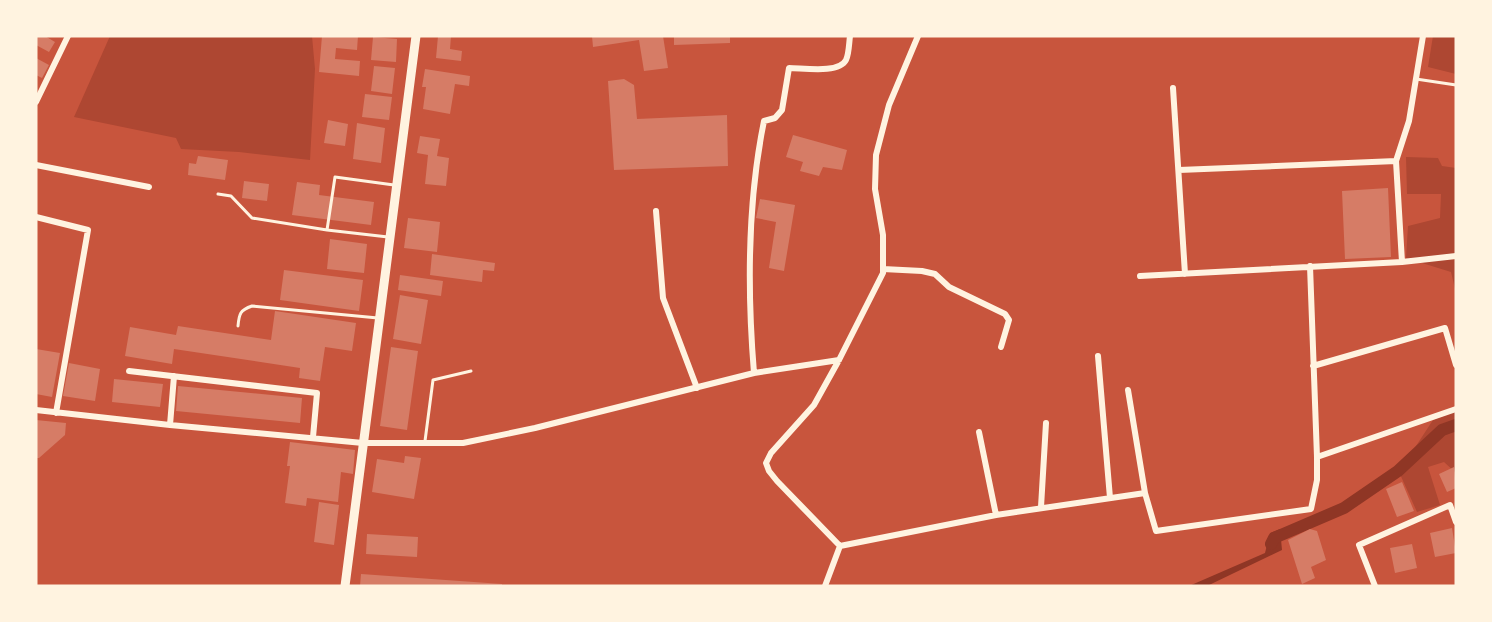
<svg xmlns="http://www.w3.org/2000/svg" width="1492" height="622" viewBox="0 0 1492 622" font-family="Spectral,serif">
<rect width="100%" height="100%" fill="#c8553d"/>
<path fill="#ae4732" d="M110,36H312L315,69L310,160L239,152L181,149L176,138L74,117Z
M1433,36H1456V74L1428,67Z
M1406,157L1438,158L1442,166L1456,168V293L1451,272L1406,258L1408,226L1440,218L1441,194H1407Z
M1456,411V473L1444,462L1428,467L1440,505L1417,512L1399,472L1433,420Z"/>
<path fill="#8f3625" d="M1280,529L1282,550L1207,586H1189L1265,553L1270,533Z"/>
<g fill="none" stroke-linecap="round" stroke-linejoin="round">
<path stroke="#8f3625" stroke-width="12" d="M1271,544L1274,538L1344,508L1398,471L1442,430L1456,425"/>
</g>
<path fill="#d67c66" d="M36,36H45L55,42L49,52L36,45Z
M322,36H358L357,50L336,48L335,59L360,61L359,76L319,72Z
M438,36H451L450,49L462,51L461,61L436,58Z
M592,36H663L668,68L644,71L639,40L593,47Z
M674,36H730V43L674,45Z
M373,37L397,39L396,62L371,60Z
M36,58L49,65L42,78L36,75Z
M374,66L395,68L392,94L371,91Z
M425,69L470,76L469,86L455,84L450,114L423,109L426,87H422Z
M624,79L634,85L637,119L727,115L728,166L614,170L608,81Z
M365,94L392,97L389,120L362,117Z
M328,120L348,124L345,146L324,143Z
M357,123L385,128L381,163L353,159Z
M793,135L847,150L842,170L823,167L819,176L800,171L803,162L786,157Z
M420,136L440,139L437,156L449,158L446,186L425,184L428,155L417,153Z
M198,156L228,160L225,180L188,175L189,163L196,164Z
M244,181L269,184L267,201L242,198Z
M297,182L320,185L319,195L374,202L371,225L292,215Z
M1388,188L1391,257L1345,259L1342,191Z
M760,199L795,205L784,271L769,268L776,222L756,218Z
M408,218L440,222L437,252L404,248Z
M330,239L367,244L364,273L327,269Z
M432,254L495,263L494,271L483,270L482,282L430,275Z
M284,270L363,280L359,311L280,300Z
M400,275L443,281L441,296L398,290Z
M400,295L428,300L421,344L393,339Z
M275,311L356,323L352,351L325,347L320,381L299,378L300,368L174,349L172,364L125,356L130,327L176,335L178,326L271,340Z
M391,347L418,351L407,430L380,426Z
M36,349L60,353L52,397L36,394Z
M69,363L100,369L95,401L63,396Z
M114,379L163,384L160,407L112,402Z
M178,386L302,398L300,423L176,411Z
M36,420L66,423L65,435L39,458H36Z
M290,442L355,450L353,474L341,472L338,502L307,498L306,506L285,503L290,466H287Z
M405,456L421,458L414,499L372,492L377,459L404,463Z
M1454,467L1456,488L1447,492L1439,474Z
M1402,482L1414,511L1397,517L1386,489Z
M319,502L339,505L334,545L314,542Z
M1452,528L1456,553L1435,557L1430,533Z
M1310,529L1317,531L1326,560L1311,567L1315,578L1302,584L1288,540Z
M367,534L418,537L417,557L366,554Z
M1412,544L1417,568L1395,573L1390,548Z
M361,574L502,584V586H360Z"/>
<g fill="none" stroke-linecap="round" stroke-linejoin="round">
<path stroke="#fff3e0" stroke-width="3" d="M1416,79L1456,85
M218,194L231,196L252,218L327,230
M388,237L327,230L335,177L394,185
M238,326C239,314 240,310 252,306L378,318
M425,441L433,380L471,371"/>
<path stroke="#fff3e0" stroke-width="6" d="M1173,88L1185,274
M36,102L68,36
M36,165L149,187
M1179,170L1396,161
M656,211L663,298L697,388
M36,217L88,230L56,413
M1402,262L1396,161L1409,121L1423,36
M883,269L922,271L935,274L949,287L1005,314L1009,320L1001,347
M1140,276L1402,262L1456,256
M1098,356L1110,498
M1313,366L1445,328L1456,365
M129,371L317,393L313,437
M754,373C747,288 747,204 764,121L775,118L782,110L789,68C803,68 839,74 846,60C849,54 849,43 850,36
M1128,390L1145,493L1156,531L1311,509L1317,480V457L1310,266
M36,410L170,425L363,443H463L535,428L754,373L839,360
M170,425L174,376
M979,432L996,515
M1317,457L1456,409
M1041,507L1046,423
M840,546L777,481L769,471L766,463L771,453L814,405L839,360L883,273V235L875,189L876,155L889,105L918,36
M840,546L996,515L1145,493
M825,586L840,546
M1375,586L1359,545L1450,505L1456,522"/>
<path stroke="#fff3e0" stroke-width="9" d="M345,586L416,36"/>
</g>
<rect width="1492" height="622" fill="none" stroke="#fff3e0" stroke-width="75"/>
</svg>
